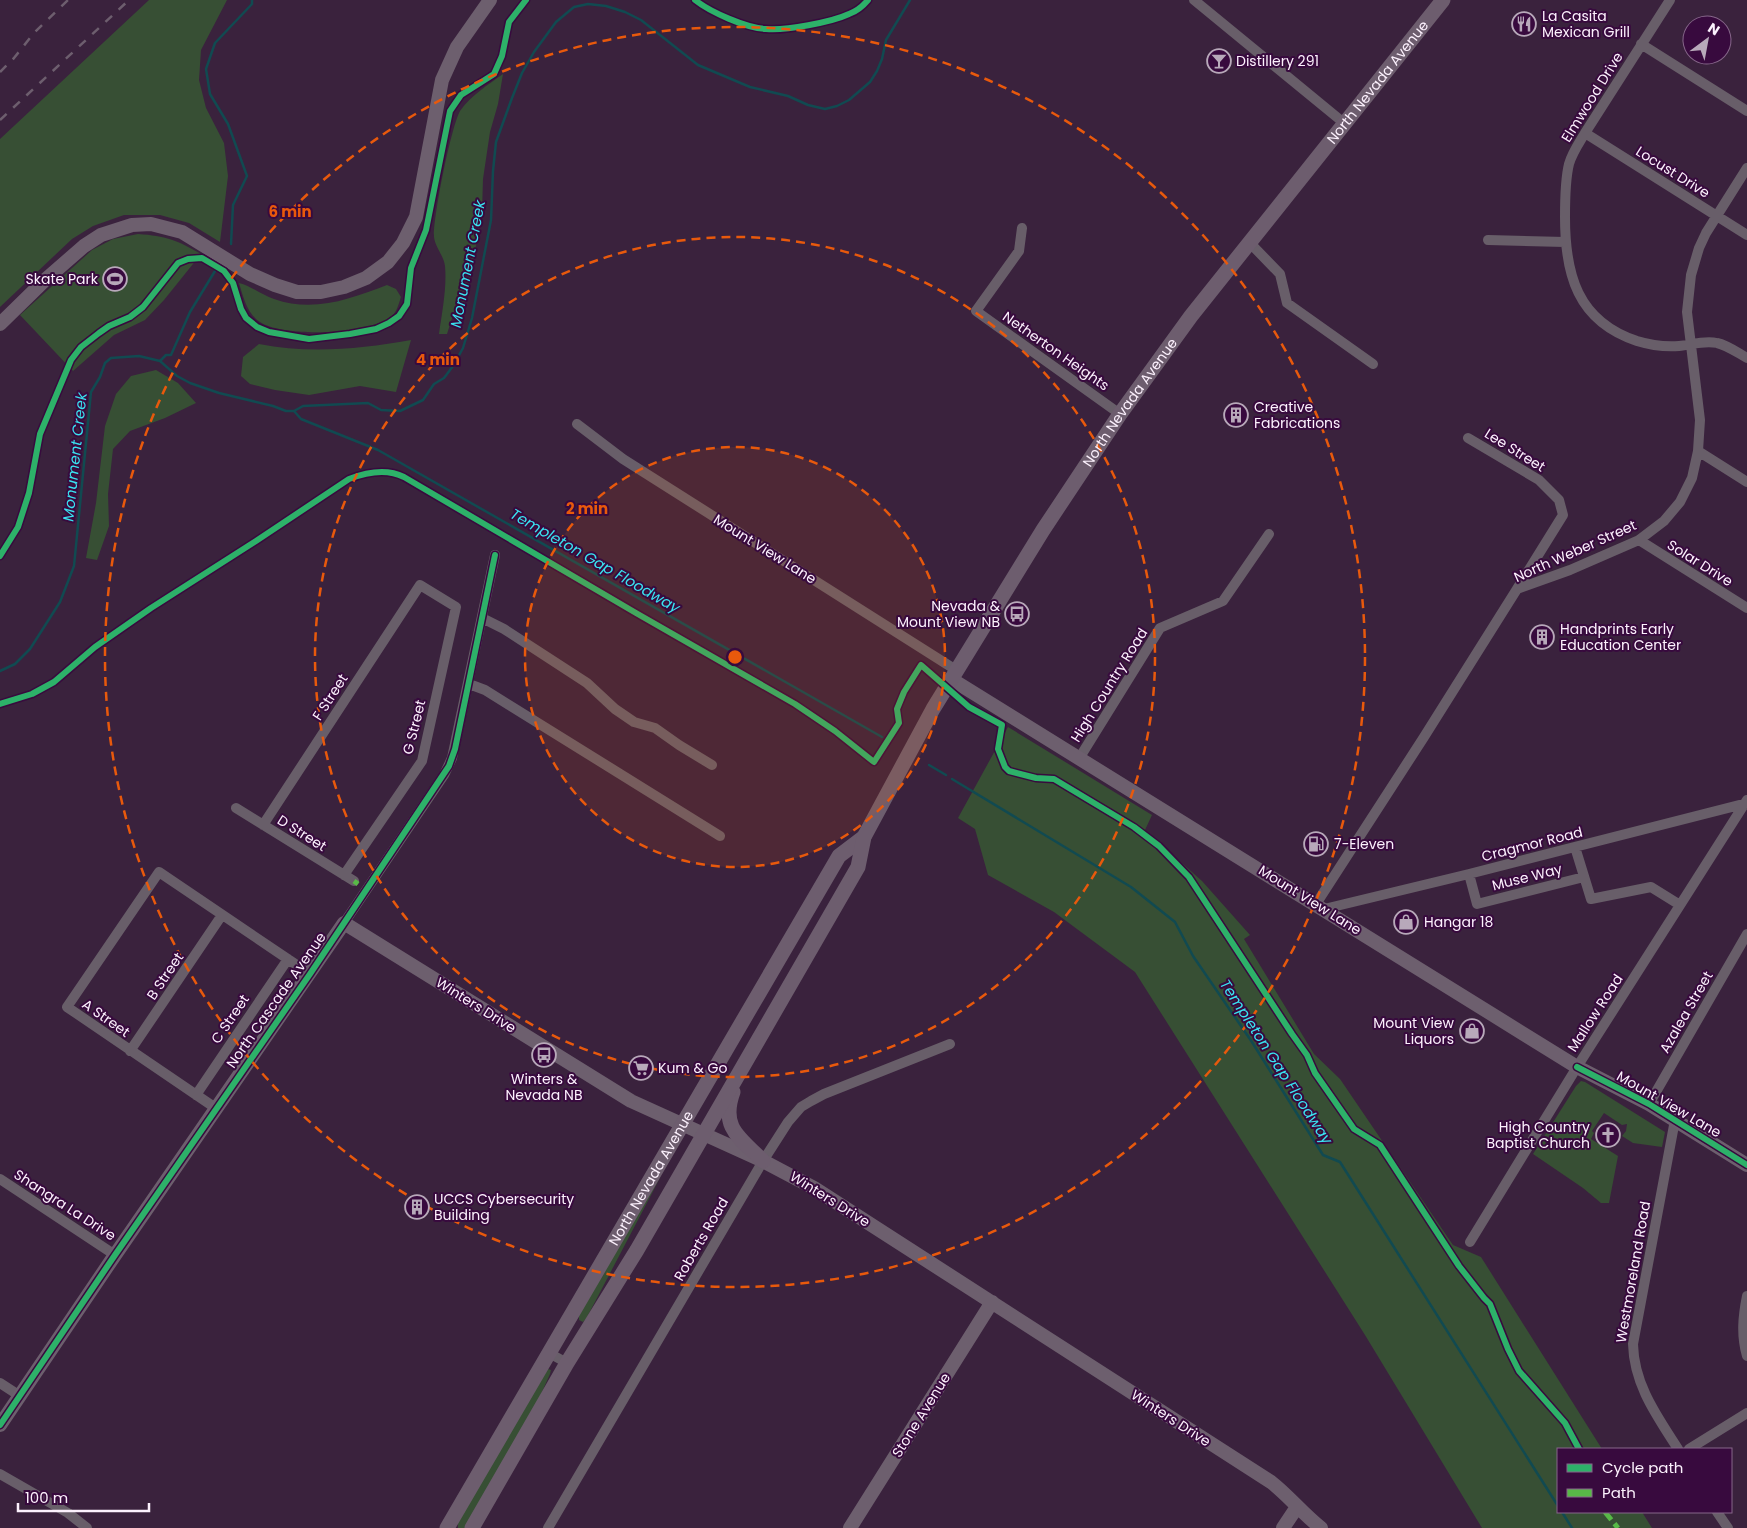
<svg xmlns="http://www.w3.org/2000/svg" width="1747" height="1528" viewBox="0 0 1747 1528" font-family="Poppins,sans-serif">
<rect width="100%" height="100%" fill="#3a223d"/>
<path fill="#374f34" d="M149,0H227L201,50L199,80L206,108L224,143L228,176L220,242L189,223L160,215H124L93,226L72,239L0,307V139Z
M503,74L498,104L490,132L483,179L482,212L466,301L453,315L447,334H439C442,312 447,288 445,266C444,256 435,247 434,237C433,218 451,127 460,111C471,95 488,85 503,74Z
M138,234C166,236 177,240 201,254L164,300L145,320L114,335L73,371L20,315L92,250L113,239Z
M239,283C251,286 262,295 274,299C314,313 350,299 387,285L396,289L401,297C399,303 397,311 393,315C372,335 284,338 260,322C247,314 243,296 239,283Z
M411,340L396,392L360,386L309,395L275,390L250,384L241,376L243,357L259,344C309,354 361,349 411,340Z
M156,370L178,383L196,403L165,418L130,431L113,449L108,494L109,526L97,560L86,558L96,503L105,426L116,394L131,376Z
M1008,727L1152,815L1145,830L1202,881L1250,935L1244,939L1314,1054L1340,1079L1453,1245L1481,1257L1602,1449H1558V1512H1642L1652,1528H1482L1365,1335L1135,972L1054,912L988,875L975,829L958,818Z
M1581,1081L1585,1082L1665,1132L1662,1147L1633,1143L1622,1136L1626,1131L1627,1124L1622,1125L1604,1113L1592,1131L1594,1133L1591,1139L1618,1156L1609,1203H1601L1583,1188L1533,1154L1576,1086Z
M661,1176L586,1319L583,1322L579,1320V1312Z
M548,1369L551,1370L550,1374L529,1421L466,1528H458V1520Z"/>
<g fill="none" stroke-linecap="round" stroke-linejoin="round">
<path stroke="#114a51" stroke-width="2.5" d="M231,244L233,205L247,176L228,124L210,94L206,69L215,43L252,4V0
M160,361L166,355H171L190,312L215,271
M294,411L301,419L378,450L882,737
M0,671L15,664L30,649L60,602L74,566L91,392L100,377L105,363L111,358L139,356L160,361L177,376L190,383L219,393L273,406L286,411H294L303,406L368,403L381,410L400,411L423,400L434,384L444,378L453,366L463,348L472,318L491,220L493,171L496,142L512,98L522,73L534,52L556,22L574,7L588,4L606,6L625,12L641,20L698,65L750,87L788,96L808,105L825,109L837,106L849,100L870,82L877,71L882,59L886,40L910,0
M929,765L946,775
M952,779L1131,887L1175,922L1193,956L1252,1042L1323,1155L1340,1162L1558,1506
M1562,1512L1572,1528"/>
<path stroke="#685e69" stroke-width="10" d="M1194,0L1344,123
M1670,0L1585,133C1579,143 1572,153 1569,164C1565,180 1565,200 1565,217C1565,274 1577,321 1637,341C1650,345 1665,347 1679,346C1691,345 1704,340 1717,343C1727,345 1738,353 1747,358
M1641,44L1747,111
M1585,133L1747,235
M1022,228L1019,251L976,311L1120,414
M1488,240L1565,242
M1249,242L1280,274L1287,303L1373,364
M577,424L623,459L956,670
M1468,438L1539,480L1559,500L1563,515L1517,589
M1698,451L1747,482
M1639,540L1747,608
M482,618L504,629L587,683L615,709L634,722L655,728L679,745L712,765
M469,684L485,690L720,836
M1080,757L1160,628L1223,601L1269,534
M236,808L354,881
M263,825L420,585L456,607L422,761L344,875
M1575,847L1591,899L1651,887L1680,905
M1469,874L1477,904L1584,877
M1316,904L1424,737L1517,589L1570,570L1639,540L1664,521L1680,502L1692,478L1698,451L1700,420L1687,312L1691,275L1699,248L1706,233L1747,168
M1324,909L1469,874L1747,803
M344,923L444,775L452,758L495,555
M130,1051L222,915
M196,1095L288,959
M1649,1104L1747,934
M217,1109L67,1007L159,872L310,974
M1675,1120L1633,1344C1634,1385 1657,1416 1678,1449
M0,1179L115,1255
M1470,1242L1577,1067L1747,800
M1747,1296C1743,1316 1741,1335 1747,1356
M549,1353L567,1363
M0,1383L20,1396
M1689,1449L1747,1413
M0,1474L68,1513L87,1528
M1717,1512L1728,1528
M548,1528L763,1161L788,1122L801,1107L811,1101L824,1094L950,1044"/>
<path stroke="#6d5f6e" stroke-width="14" d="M0,324L45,280L84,246L101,235L132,225L151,224L182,232L250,274L275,285L297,292H321L344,287L366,278L388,262L403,243L416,217L442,80L457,47L490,0
M951,679L1577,1067L1649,1104L1747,1165
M0,1425L115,1255L344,923L631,1101L763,1161L814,1188L1271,1482C1289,1496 1303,1514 1321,1528
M850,1528L992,1302
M1283,1528L1297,1507"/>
<g stroke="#6d5d6e" stroke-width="15">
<path d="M733,1092C720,1128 740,1138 763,1161"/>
<path id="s1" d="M447,1528L839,856L864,837"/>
<path id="s2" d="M472,1528L567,1363L637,1250L858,867L864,837L933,709L1043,530L1120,414L1191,316L1443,0"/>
</g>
<path stroke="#6d5e6e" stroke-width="2.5" stroke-dasharray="9 9" stroke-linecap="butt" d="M0,72L14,58L34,33L68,0
M0,120L129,0"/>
<path stroke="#58b947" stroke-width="5" stroke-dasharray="10 5" stroke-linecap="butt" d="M354,881L358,884
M1605,1512L1618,1528"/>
<g stroke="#380a3e" stroke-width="9">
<path id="cycleway" d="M695,0C710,12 746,28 766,29C785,31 832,22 849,14C857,11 863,6 868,0
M0,556L18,527L29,493L40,434L71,360L81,347L99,333L109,326L130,317L143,307L178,263L188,259L202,258L224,271L233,283L241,309L246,318L257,327L269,332L309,339L350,334L376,329L389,323L399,316L407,304L411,268L426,230L450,111L461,95L494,74L502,56L509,22L526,0
M0,704L32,694L54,682L95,647L151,608L256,541L349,479C367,472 386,468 404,477L636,613L795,704L835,731L874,762L899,723L897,709L904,692L921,665L969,707L1002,725L998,749L1005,767L1009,771L1036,778L1054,779L1134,827L1159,846L1189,877L1292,1034L1307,1055L1315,1073L1354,1129L1380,1145L1459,1266L1484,1298L1490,1304L1508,1349L1519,1371L1565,1423L1579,1449
M1577,1067L1649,1104L1747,1165
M0,1425L115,1255L310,974L449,766L455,749L495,555"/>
</g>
<use href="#cycleway" stroke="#2db169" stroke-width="6"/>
</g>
<circle cx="735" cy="657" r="210" fill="#e8590c" fill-opacity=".12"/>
<g fill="none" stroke="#e8590c" stroke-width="2.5" stroke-dasharray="9 6">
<circle cx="735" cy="657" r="210"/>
<circle cx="735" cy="657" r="420"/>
<circle cx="735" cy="657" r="630"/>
</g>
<defs>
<g id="restaurant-ring" transform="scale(1.25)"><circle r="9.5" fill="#380a3e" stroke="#b8a9ba" stroke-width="1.5"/><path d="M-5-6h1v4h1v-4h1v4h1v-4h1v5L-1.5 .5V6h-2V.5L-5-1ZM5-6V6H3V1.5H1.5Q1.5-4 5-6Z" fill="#b8a9ba"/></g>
<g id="bar-ring" transform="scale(1.25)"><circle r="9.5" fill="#380a3e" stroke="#b8a9ba" stroke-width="1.5"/><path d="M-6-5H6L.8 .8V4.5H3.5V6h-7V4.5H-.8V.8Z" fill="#b8a9ba"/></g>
<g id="stadium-ring" transform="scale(1.25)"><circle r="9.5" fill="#380a3e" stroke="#b8a9ba" stroke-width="1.5"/><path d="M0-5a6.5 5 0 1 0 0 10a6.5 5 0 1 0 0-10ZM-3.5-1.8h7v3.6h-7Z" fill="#b8a9ba"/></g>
<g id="building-ring" transform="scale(1.25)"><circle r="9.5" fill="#380a3e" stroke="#b8a9ba" stroke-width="1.5"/><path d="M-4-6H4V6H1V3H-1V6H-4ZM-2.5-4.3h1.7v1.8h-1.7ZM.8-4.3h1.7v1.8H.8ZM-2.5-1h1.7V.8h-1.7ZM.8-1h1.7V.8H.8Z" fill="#b8a9ba"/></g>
<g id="bus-ring" transform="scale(1.25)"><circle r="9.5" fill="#380a3e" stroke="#b8a9ba" stroke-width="1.5"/><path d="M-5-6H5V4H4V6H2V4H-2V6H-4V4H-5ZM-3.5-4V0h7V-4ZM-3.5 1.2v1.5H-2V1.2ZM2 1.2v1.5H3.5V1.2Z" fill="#b8a9ba"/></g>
<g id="fuel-ring" transform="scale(1.25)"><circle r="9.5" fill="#380a3e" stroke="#b8a9ba" stroke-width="1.5"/><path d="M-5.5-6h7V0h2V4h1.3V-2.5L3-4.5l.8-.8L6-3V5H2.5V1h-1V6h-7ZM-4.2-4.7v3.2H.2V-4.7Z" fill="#b8a9ba"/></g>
<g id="shop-ring" transform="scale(1.25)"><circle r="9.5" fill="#380a3e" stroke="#b8a9ba" stroke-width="1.5"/><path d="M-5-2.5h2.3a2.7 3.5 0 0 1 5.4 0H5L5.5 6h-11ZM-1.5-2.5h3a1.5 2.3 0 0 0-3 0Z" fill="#b8a9ba"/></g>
<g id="supermarket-ring" transform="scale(1.25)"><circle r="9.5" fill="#380a3e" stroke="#b8a9ba" stroke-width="1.5"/><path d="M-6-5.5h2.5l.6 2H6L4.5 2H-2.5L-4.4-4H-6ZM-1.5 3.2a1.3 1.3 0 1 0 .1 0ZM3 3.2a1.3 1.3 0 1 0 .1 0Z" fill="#b8a9ba"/></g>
<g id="church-ring" transform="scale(1.25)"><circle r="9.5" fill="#380a3e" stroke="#b8a9ba" stroke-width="1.5"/><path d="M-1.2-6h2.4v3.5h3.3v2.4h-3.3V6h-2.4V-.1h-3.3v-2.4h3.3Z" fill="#b8a9ba"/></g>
</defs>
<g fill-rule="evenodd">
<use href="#restaurant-ring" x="1524" y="24"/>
<use href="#bar-ring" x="1219" y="61"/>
<use href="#stadium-ring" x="115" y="279"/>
<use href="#building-ring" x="1236" y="415"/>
<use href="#bus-ring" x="1017" y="614"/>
<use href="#building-ring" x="1542" y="637"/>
<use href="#fuel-ring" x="1316" y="844"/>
<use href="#shop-ring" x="1406" y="922"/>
<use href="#shop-ring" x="1472" y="1031"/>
<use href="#bus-ring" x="544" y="1055"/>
<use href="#supermarket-ring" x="641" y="1068"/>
<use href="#church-ring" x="1608" y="1135"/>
<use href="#building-ring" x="417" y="1207"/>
</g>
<g text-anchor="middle" stroke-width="4" stroke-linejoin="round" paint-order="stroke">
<g font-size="14" fill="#fcf1fd" stroke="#380a3e" text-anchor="start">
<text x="1542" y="21">La Casita<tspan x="1542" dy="16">Mexican Grill</tspan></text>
<text x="1236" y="66">Distillery 291</text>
<text x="98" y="284" text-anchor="end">Skate Park</text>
<text x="1254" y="412">Creative<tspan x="1254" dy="16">Fabrications</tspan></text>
<text x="1000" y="611" text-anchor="end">Nevada &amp;<tspan x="1000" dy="16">Mount View NB</tspan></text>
<text x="1560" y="634">Handprints Early<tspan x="1560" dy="16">Education Center</tspan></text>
<text x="1334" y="849">7-Eleven</text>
<text x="1424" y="927">Hangar 18</text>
<text x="1454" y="1028" text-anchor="end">Mount View<tspan x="1454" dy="16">Liquors</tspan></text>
<text x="658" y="1073">Kum &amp; Go</text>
<text x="544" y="1084" text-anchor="middle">Winters &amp;<tspan x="544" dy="16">Nevada NB</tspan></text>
<text x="1590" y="1132" text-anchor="end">High Country<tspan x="1590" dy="16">Baptist Church</tspan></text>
<text x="434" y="1204">UCCS Cybersecurity<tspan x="434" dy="16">Building</tspan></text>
</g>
<g font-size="14" fill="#fcf1fd" stroke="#380a3e">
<text dy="5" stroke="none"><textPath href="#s2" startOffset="1711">North Nevada Avenue</textPath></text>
<text transform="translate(1592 97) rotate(-58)" y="5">Elmwood Drive</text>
<text transform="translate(1673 172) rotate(32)" y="5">Locust Drive</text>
<text transform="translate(1056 351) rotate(35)" y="5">Netherton Heights</text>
<text dy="5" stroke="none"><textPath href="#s2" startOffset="1306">North Nevada Avenue</textPath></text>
<text transform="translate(1515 450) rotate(32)" y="5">Lee Street</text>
<text transform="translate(765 549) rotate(32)" y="5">Mount View Lane</text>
<text transform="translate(1575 551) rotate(-24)" y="5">North Weber Street</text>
<text transform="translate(1700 563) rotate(32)" y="5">Solar Drive</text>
<text transform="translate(1109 685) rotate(-58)" y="5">High Country Road</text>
<text transform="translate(330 697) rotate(-57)" y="5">F Street</text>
<text transform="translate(414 727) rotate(-76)" y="5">G Street</text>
<text transform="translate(302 833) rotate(32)" y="5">D Street</text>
<text transform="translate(1532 844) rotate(-14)" y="5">Cragmor Road</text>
<text transform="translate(1527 877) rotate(-14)" y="5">Muse Way</text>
<text transform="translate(1310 900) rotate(32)" y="5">Mount View Lane</text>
<text transform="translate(165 976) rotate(-56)" y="5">B Street</text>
<text transform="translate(276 1000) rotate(-55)" y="5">North Cascade Avenue</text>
<text transform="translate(476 1005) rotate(32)" y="5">Winters Drive</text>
<text transform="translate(1686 1012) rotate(-60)" y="5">Azalea Street</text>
<text transform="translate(1595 1013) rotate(-57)" y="5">Mallow Road</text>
<text transform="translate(106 1018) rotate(35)" y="5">A Street</text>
<text transform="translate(230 1019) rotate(-56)" y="5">C Street</text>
<text transform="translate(1669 1104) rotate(30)" y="5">Mount View Lane</text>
<text dy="5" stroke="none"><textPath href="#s1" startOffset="405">North Nevada Avenue</textPath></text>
<text transform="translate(830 1199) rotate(32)" y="5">Winters Drive</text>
<text transform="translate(65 1205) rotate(33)" y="5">Shangra La Drive</text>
<text transform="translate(701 1239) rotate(-60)" y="5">Roberts Road</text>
<text transform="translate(1633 1272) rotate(-80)" y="5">Westmoreland Road</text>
<text transform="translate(921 1415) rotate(-58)" y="5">Stone Avenue</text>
<text transform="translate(1171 1418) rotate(33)" y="5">Winters Drive</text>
</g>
<g font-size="15" font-style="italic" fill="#3ae3f0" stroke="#380a3e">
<text transform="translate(468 264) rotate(-79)" y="5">Monument Creek</text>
<text transform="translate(75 457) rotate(-84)" y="5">Monument Creek</text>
<text transform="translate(595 561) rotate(30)" y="5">Templeton Gap Floodway</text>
<text transform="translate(1276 1062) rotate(57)" y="5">Templeton Gap Floodway</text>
</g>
</g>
<circle cx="735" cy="657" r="8" fill="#e8590c" stroke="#380a3e" stroke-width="2.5"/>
<g font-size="15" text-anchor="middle" font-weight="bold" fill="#e8590c" stroke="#380a3e" stroke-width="4" stroke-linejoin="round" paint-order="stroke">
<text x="290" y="217">6 min</text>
<text x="438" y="365">4 min</text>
<text x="587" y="514">2 min</text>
</g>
<rect x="1557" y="1448" width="175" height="65" fill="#380a3e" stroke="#86668a"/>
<rect x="1567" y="1464" width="25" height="8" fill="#2db169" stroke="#86668a"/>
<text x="1602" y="1473" font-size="15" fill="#fcf1fd">Cycle path</text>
<rect x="1567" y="1489" width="25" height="8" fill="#58b947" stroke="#86668a"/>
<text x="1602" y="1498" font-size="15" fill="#fcf1fd">Path</text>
<g transform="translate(1707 40) rotate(32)"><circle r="24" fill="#380a3e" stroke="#86668a"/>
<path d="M0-4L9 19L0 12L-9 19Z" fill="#b8a9ba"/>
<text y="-8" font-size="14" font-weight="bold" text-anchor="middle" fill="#fcf1fd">N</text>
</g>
<path d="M18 1503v8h131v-8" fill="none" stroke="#fcf1fd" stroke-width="2.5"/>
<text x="25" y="1503" font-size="15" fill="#fcf1fd" stroke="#380a3e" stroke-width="4" paint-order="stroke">100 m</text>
</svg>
